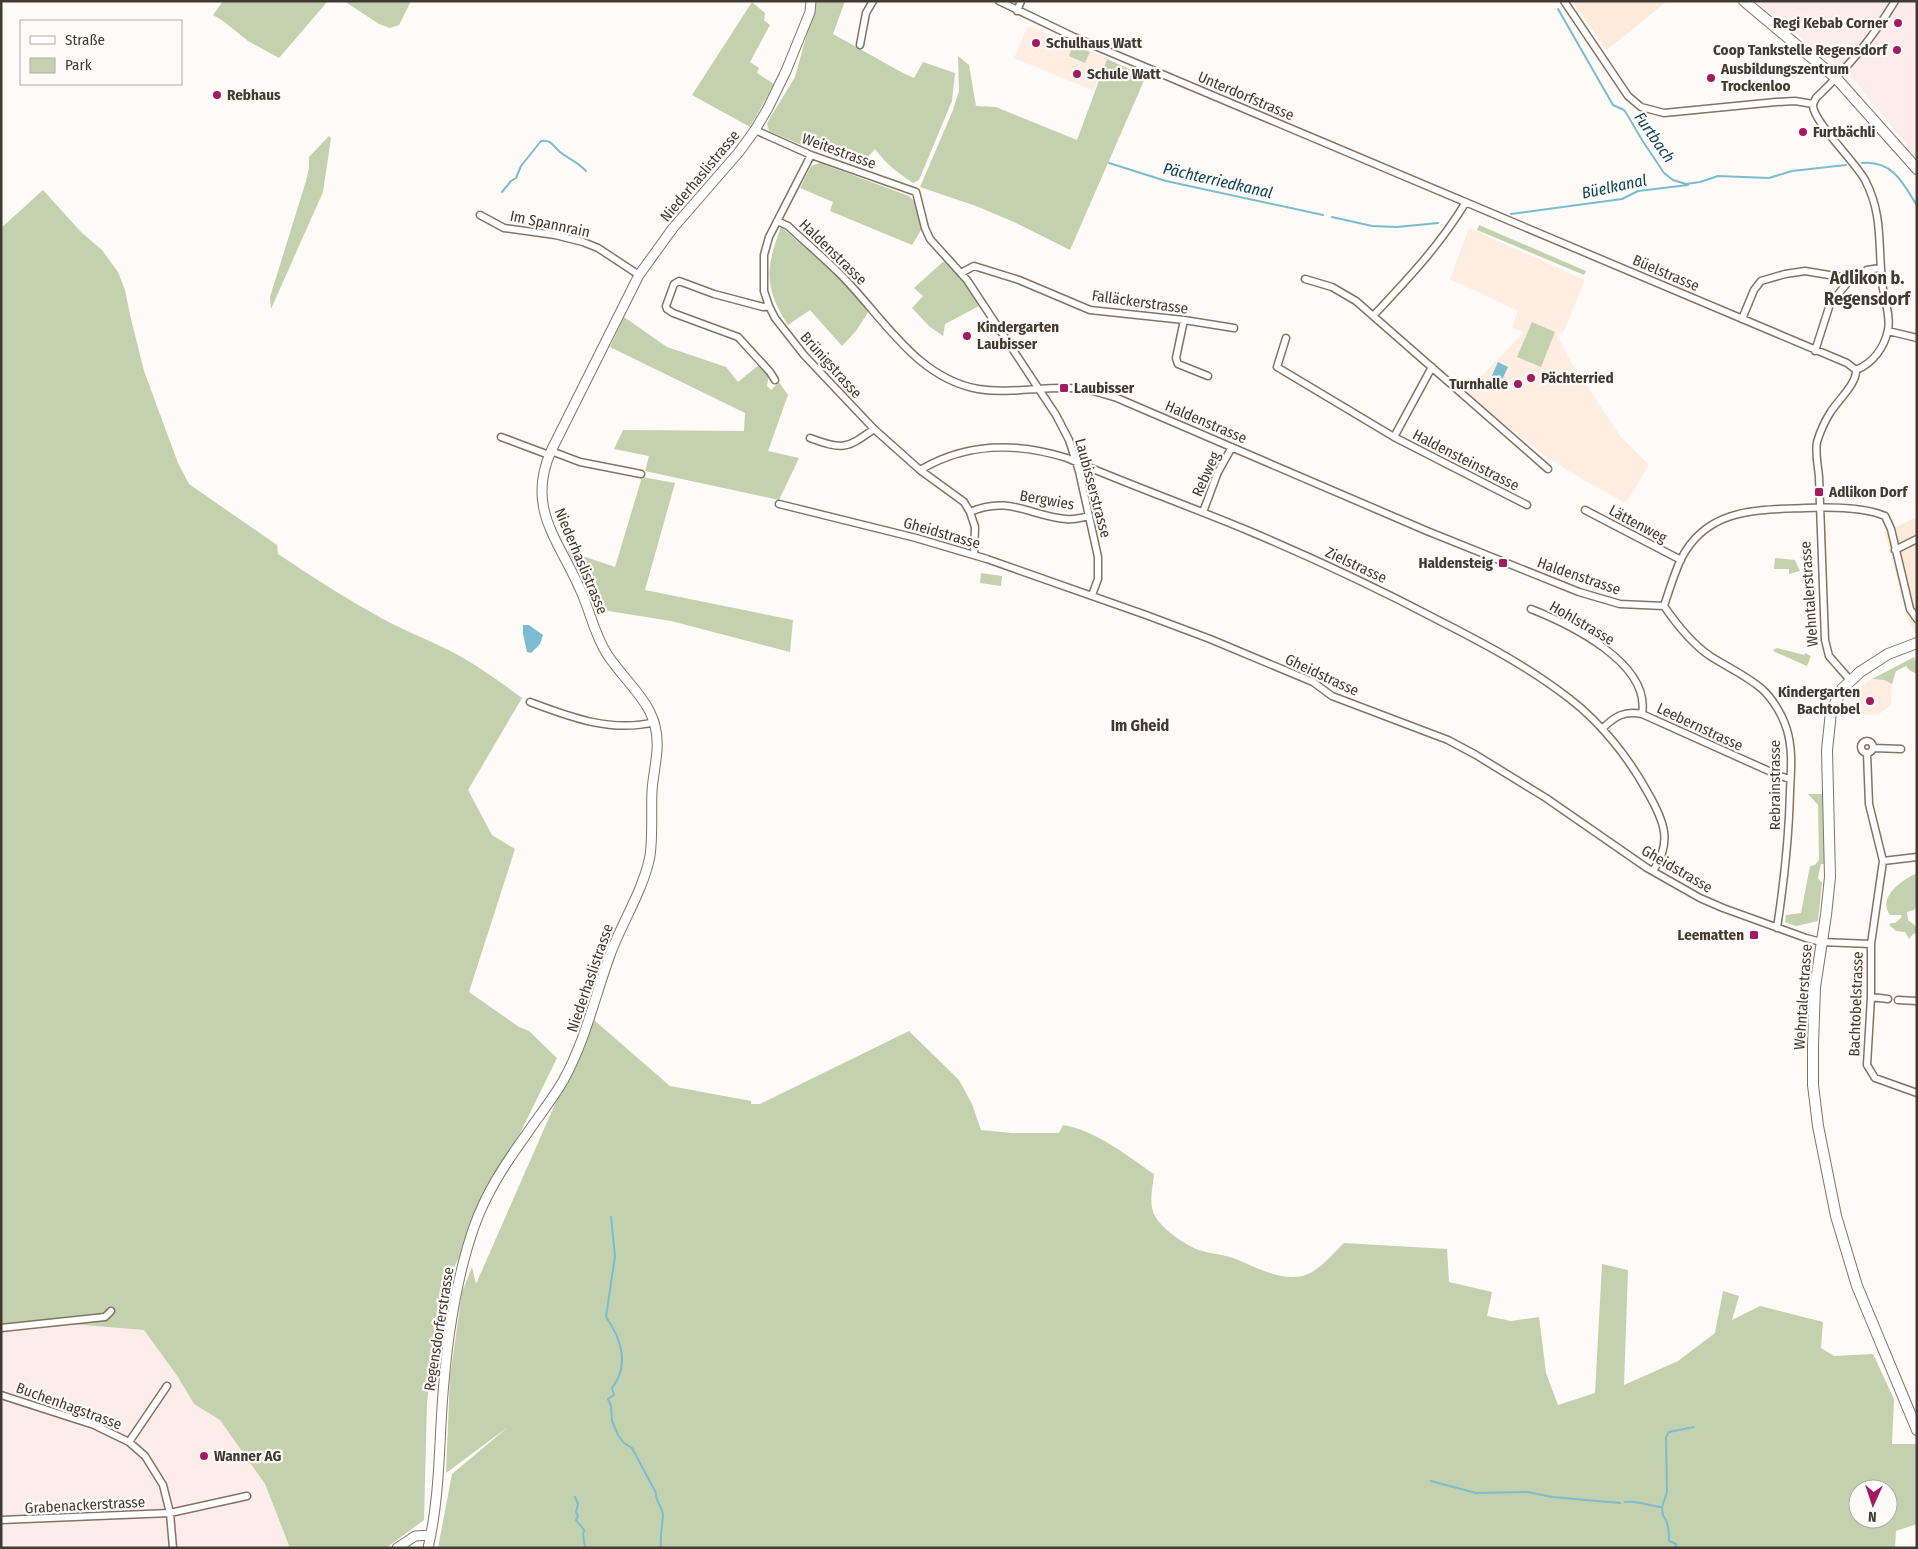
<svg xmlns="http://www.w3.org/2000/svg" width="1918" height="1549" viewBox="0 0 1918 1549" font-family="'Fira Sans Condensed',sans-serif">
<rect width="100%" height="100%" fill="#fefaf7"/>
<path fill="#feead8" d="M1572,1H1667L1607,50Z
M1917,517V635H1916L1907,616L1885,532Z"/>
<path fill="#fdedea" d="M1755,1H1917V158L1854,80Z
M71,1324L144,1330L178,1377L194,1404L220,1420L265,1484L290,1548H1V1330Z"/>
<path fill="#ffede2" d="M1028,26L1107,58L1094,91L1014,58Z
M1469,228L1585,280L1563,333L1557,335L1571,362L1621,437L1649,465L1626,503L1585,481L1548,458L1465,394L1524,332L1512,328L1518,311L1450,279Z
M1870,679L1884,680L1892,684L1891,705L1878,715L1858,714L1857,693Z"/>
<path fill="#c4d1ae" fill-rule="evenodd" d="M223,1H328L279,58L248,41L223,21L213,15Z
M344,1H411L399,25L390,28L379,24Z
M816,1H845L833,34L903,73L914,78L923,62L955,73L952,101L919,180L913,183C898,173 886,164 875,149L860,166L836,148L809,139L804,146L769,131L767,123L795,77Z
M752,2L765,13L764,20L770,25L750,62L759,68L757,73L774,84L750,127L692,95Z
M1073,45L1090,52L1085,63L1069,56Z
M958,56L969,65L976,106L996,107L1077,140L1107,59L1146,76L1070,250L1014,222L976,206L920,187L953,110L959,91Z
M329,136L331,138L323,192L271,309L270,297L306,181L309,168V157Z
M820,163L909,196L918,205L921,230L912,245L830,211L833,202L800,188L811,166Z
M43,190L81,232L102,250L118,272L125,290L130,315L144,371L178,463L189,484L277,545L278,554C312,577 347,599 383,619C407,632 434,642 458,655C481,668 502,683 522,698L468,790L492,835L515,849L469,992L519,1027L529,1031L557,1058L443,1290L427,1402L424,1520L386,1548H290L265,1484L220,1420L194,1404L178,1377L144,1330L71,1324L1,1330V228Z
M1479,225L1586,271L1584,275L1477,230Z
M781,227L838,277L869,311L856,331L842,346L810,310L788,325C763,287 766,267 781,227Z
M946,259L968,284L981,305L945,324L943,336L929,326L912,308L923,296L914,288Z
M624,317L667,347L726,367L738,382L760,364L769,374L767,386L771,390L779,382L788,395L768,451L799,458L779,500L645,471L649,456L614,449L623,430L744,431L745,413L610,347Z
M1532,322L1555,332L1541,367L1517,357Z
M642,477L675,483L645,590L793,620L790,652L671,621L596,609L568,551L615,567Z
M1775,558L1795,560L1800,571L1789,574V569H1774Z
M981,573L1002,576L1001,586L980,583Z
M1777,648L1804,655L1805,653L1811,656L1807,666L1775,652L1773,650Z
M1914,657L1917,663V674L1909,670L1906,666L1896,671L1892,684L1884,680L1872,679Z
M1808,794H1826L1824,864H1821L1818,878L1822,883L1818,921L1796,926L1785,922L1786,915L1801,913L1810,866L1815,865L1819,860L1818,805Z
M1917,873V906L1914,910L1907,912L1908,920L1917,927V933L1913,934L1909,939L1905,932L1896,931L1889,925L1891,923H1895L1902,917L1901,915H1890C1877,897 1902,880 1917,873Z
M594,1020L670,1086L751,1101V1104H760L909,1031L959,1080L972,1104L981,1130L1012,1133H1059L1063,1125C1097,1131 1126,1155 1154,1174C1153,1186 1148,1205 1155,1216C1162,1229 1185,1245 1199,1250C1210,1254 1222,1254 1233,1258C1254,1266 1279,1281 1302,1276C1319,1272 1332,1254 1344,1243L1447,1249L1449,1282L1492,1292L1487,1316L1511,1321L1539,1317L1546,1373L1558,1405L1595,1393L1602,1264L1628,1270L1624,1385L1678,1361L1715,1333L1723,1291L1739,1296L1732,1320L1760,1306L1823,1322L1821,1348L1834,1356L1873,1354L1894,1399L1892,1444H1917V1524L1896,1531L1895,1548H438L452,1474L508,1427L446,1473L450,1377L462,1292L472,1267L476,1284L558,1097ZM1858,1489H1888V1519H1858Z"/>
<path fill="#7cbcd1" d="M1498,362L1508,367L1500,384L1490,380Z
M523,625H529L543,635L540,644L531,653L527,652L523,634Z"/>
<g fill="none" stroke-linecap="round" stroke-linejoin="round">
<path stroke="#7cbcd1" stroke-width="2" d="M1558,9L1613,105L1624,110L1628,116L1642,140L1664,173L1673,180L1686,184L1700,182L1718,176L1769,178L1792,171L1846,165
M1109,163L1166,181L1323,215
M1862,163C1893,160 1904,184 1917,206
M502,192L511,181L516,178L521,166L541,141C551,139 554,147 560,152C570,160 577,161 586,171
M1511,214L1622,199L1638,191L1688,185
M1332,217L1372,226L1397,227L1438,223
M611,1217L615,1256L606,1317C621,1338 630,1365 612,1388L614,1395L608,1399L611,1406L612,1421L618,1435L624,1443L632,1448L656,1493C655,1501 663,1508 663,1515C662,1527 660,1536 661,1548
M1431,1481L1476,1493L1528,1492L1552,1497L1620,1503
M575,1497L578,1504L576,1512L578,1516L576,1520L584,1530L583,1534L585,1548
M1625,1502C1638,1500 1648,1506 1661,1507
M1675,1548L1676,1544L1669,1541C1669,1534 1669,1521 1663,1516L1662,1507L1667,1492L1666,1437L1669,1432L1694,1427"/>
<g stroke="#837364" stroke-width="9">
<path id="street" d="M999,1L1074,37L1847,363L1856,370
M1564,1L1628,96L1641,107L1664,113L1776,102L1795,101L1813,104
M1017,11L1021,1
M860,45L866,13L873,1
M755,130L811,155L916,192L925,228L930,239L967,280L1056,415L1069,440L1079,471L1098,557V579L1092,595
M811,155L769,237L764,255V291L769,306L775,318L804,355L874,429L920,470L964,502L970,512L975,527L974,555
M480,215L504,228L555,235L583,242L598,248L639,275
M777,221L788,226C805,242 824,258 841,275C882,316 916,378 978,389C1009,394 1038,387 1069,388C1085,388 1101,393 1117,398L1427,531L1579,592L1620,604L1664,606
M961,273L974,266L1019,280L1090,310L1184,320L1234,328
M1305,279L1332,287L1356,301L1548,469
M769,306L763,307L714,294L679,281L674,284L666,306L667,309L673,313L738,337L770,372L775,380
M1373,316C1407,280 1440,245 1466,202
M1742,319L1754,290L1761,281L1785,274L1805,271L1847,278L1849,281
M1184,320L1176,358L1178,364L1208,376
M1888,331L1917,338
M1286,338L1277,367L1394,437L1527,505
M1815,351L1830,304L1849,281L1862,276L1867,270L1880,268
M1856,370C1873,363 1884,348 1888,330C1891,314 1883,297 1882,281C1878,244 1883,214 1865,180C1856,163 1812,120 1813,105C1813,104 1816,98 1816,98C1848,67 1872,39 1895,1
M501,437L549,455
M1394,437L1432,367
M810,438C843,450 846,449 874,429
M551,451L580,462L641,474
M920,470C967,442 1016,442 1067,458C1127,484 1189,506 1249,531C1313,558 1377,588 1438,620C1483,643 1529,667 1570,699C1601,723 1629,758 1648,793C1664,821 1673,842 1653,871
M779,504L916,538L987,559L1146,615L1210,639L1313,682L1332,696L1448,740L1476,755L1546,798L1647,868L1700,898L1723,908L1806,938L1821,942L1871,944
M1585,510L1681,560
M970,512C1009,495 1030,516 1066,519C1074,520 1081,518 1089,516
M1203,512L1218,472L1232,447
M1895,550L1917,539
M1664,606C1669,591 1674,574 1681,559C1707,508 1756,510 1805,508C1828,507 1864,507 1885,516L1891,529L1910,609L1917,619
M1664,606C1677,625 1691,643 1710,656C1727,667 1746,675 1762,689C1773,699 1783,716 1787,730C1793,750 1791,771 1790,791C1789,837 1784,882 1777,928
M1531,609C1569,624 1651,663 1642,714
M1850,680L1829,656L1825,640L1819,477C1818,465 1815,453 1817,442C1820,432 1825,421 1830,413C1837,401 1857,384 1856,370
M530,702C570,717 611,733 655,722
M1602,729C1614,717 1624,710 1642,714L1780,776L1790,779
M1861 747a6 6 0 1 1 12 0a6 6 0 1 1-12 0Z
M1874,748L1901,749
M1867,753L1869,804L1883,861L1871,944V997L1867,1065L1875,1078L1917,1093
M1883,861L1917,857
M1871,997L1888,999
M1898,1000L1917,1001
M1,1328L105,1317L111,1311
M1,1395L94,1425L129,1442L145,1456L163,1485L170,1513L173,1548
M129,1442L167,1386
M1,1520L170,1513L247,1496"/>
</g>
<g stroke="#837364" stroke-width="11">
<path id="secondary" d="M397,1548L415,1536L431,1535
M428,1548C439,1501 439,1454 442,1407C446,1347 454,1284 474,1227C486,1193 505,1164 526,1135C538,1117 552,1100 563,1081C586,1039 594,999 610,955C622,922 643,891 650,856C653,835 651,813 652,791C653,777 656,764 657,750C660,705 629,688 607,654C594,634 590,610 580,589C558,539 526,508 551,451L639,275L673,228L739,152L755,130L768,108L786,71L810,12L811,1"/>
</g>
<g stroke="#837364" stroke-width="12">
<path id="primary" d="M1744,1L1836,78L1917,169
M1917,643L1888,654L1860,672L1842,689L1831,712L1827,750L1830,877L1826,915L1815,987L1813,1045V1085L1818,1126L1836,1216L1857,1286L1917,1430"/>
</g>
<use href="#street" stroke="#fff" stroke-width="6"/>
<use href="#secondary" stroke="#fff" stroke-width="9"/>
<use href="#primary" stroke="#fff" stroke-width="10"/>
</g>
<g fill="#a41a62" stroke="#fefaf7" stroke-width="2">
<circle cx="1898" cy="23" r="5"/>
<circle cx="1036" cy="43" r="5"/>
<circle cx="1897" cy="50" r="5"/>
<circle cx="1077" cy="74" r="5"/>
<circle cx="1711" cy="78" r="5"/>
<circle cx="217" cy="95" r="5"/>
<circle cx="1803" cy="132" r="5"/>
<circle cx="967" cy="336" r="5"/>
<circle cx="1531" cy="378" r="5"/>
<circle cx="1518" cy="384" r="5"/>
<rect x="1059" y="383" width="10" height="10" rx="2.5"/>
<rect x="1814" y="487" width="10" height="10" rx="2.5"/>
<rect x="1498" y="558" width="10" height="10" rx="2.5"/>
<circle cx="1870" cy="701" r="5"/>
<rect x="1749" y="930" width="10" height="10" rx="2.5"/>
<circle cx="204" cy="1456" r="5"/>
</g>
<g text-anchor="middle" stroke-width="4.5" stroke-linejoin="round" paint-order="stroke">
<g font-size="15" font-weight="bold" fill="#413a33" stroke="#fefaf7" text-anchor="start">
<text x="1888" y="28" text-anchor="end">Regi Kebab Corner</text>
<text x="1046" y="48">Schulhaus Watt</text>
<text x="1887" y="55" text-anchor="end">Coop Tankstelle Regensdorf</text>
<text x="1721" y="74">Ausbildungszentrum<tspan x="1721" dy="17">Trockenloo</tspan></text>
<text x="1087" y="79">Schule Watt</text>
<text x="227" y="100">Rebhaus</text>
<text x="1813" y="137">Furtbächli</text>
<text x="977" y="332">Kindergarten<tspan x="977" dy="17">Laubisser</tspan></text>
<text x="1541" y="383">Pächterried</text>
<text x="1508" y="389" text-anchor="end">Turnhalle</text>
<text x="1074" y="393">Laubisser</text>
<text x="1829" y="497">Adlikon Dorf</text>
<text x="1493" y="568" text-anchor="end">Haldensteig</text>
<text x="1860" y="697" text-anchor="end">Kindergarten<tspan x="1860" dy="17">Bachtobel</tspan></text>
<text x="1744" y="940" text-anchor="end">Leematten</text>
<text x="214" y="1461">Wanner AG</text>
</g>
<g font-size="15" fill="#413a33" stroke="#fefaf7">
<text transform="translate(1246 96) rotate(23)" y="5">Unterdorfstrasse</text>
<text transform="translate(839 151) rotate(20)" y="5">Weitestrasse</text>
<text transform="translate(700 176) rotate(-50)" y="5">Niederhaslistrasse</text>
<text transform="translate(550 224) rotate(12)" y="5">Im Spannrain</text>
<text transform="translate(833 252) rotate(44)" y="5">Haldenstrasse</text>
<text transform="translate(1666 273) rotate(23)" y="5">Büelstrasse</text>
<text transform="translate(1140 302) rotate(8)" y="5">Falläckerstrasse</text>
<text transform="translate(831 365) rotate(48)" y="5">Brünigstrasse</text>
<text transform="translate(1206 422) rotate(23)" y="5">Haldenstrasse</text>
<text transform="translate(1466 460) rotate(27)" y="5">Haldensteinstrasse</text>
<text transform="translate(1206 474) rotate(-66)" y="5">Rebweg</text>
<text transform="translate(1093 488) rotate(75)" y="5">Laubisserstrasse</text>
<text transform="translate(1047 500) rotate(10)" y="5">Bergwies</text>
<text transform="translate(1638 524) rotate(28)" y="5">Lättenweg</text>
<text transform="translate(942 533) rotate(16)" y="5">Gheidstrasse</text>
<text transform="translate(581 561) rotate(67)" y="5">Niederhaslistrasse</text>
<text transform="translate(1356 565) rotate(25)" y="5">Zielstrasse</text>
<text transform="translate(1579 576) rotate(19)" y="5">Haldenstrasse</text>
<text transform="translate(1809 594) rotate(-94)" y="5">Wehntalerstrasse</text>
<text transform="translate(1582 623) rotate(30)" y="5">Hohlstrasse</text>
<text transform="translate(1322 675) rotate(25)" y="5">Gheidstrasse</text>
<text transform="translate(1700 727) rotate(25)" y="5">Leebernstrasse</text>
<text transform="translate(1775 785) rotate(-90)" y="5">Rebrainstrasse</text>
<text transform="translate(1677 869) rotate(30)" y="5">Gheidstrasse</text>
<text transform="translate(590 978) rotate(-71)" y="5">Niederhaslistrasse</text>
<text transform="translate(1803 997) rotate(-86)" y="5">Wehntalerstrasse</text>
<text transform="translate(1856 1004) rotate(-88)" y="5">Bachtobelstrasse</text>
<text transform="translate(439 1329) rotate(-81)" y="5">Regensdorferstrasse</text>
<text transform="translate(69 1406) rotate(20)" y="5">Buchenhagstrasse</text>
<text transform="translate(85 1505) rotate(-3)" y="5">Grabenackerstrasse</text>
</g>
<g font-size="16" font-style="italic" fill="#0e4656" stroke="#fefaf7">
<text transform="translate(1655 137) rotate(55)" y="6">Furtbach</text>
<text transform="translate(1218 180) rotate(13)" y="6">Pächterriedkanal</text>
<text transform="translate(1614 186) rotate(-12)" y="6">Büelkanal</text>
</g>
<g font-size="16" font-weight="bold" fill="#413a33" stroke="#fefaf7">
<text x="1140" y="731">Im Gheid</text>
</g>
<g font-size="18" font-weight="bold" fill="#413a33" stroke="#fefaf7">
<text x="1867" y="284">Adlikon b.<tspan x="1867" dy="21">Regensdorf</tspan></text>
</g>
</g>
<rect width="1918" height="1549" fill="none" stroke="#413a33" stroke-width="5"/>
<rect x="20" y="20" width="162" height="65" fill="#fefaf7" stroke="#b2ada9"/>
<rect x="30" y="36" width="25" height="8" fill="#ffffff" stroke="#b2ada9"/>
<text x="65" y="45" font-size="15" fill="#413a33">Straße</text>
<rect x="30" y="58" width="25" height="15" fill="#c4d1ae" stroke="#b2ada9"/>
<text x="65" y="70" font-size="15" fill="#413a33">Park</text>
<g transform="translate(1873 1504) rotate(183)"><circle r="24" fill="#fefaf7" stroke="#b2ada9"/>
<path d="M0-4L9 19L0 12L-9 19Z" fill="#a41a62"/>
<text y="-8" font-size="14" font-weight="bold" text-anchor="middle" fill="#413a33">N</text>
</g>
</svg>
